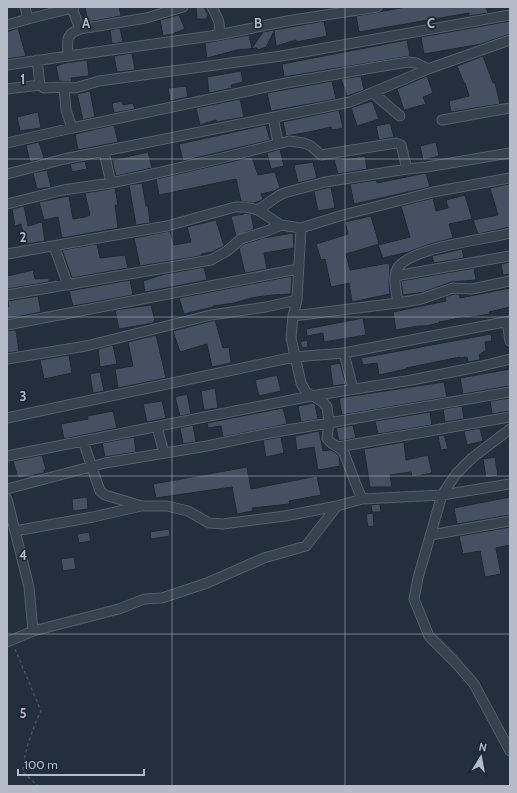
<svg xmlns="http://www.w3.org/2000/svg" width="517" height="793" viewBox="0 0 517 793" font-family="Cabin,sans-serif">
<rect width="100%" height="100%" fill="#242f3e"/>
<path fill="#455162" stroke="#1f2835" d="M85,7H119L121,16L88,22Z
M196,7H204L208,15L206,19H197Z
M406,7H486L488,13L469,16V13L359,32L356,16Z
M179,15L185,29L172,34L163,36L160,20Z
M324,21L327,36L296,42V40L276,46L274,31L266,47L258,50L257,48L237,50L207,58L205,43L249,35L252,48L263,32Z
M510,21V34L481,44L424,54L421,37Z
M18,28L26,56L7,59V32Z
M120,28L123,42L112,44L110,30Z
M407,40L410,56L284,77L282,64Z
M132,53L135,70L117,72L114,56Z
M483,56L493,83H495L500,104L451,112L449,101L469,96L465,83H464L457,66Z
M87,60L89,76L71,78L72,82L59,81L56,66L65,63Z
M241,71L243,82L231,85L232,88L209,93L207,77Z
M361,76L364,90L347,96L341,79Z
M427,76L433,93L423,97L426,104L404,110L397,89Z
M332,81L336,99L271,111L267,93Z
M186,86L188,97L170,101L168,88Z
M90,91L95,117L83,120L77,94Z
M240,99L244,117L222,121L216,122V120L200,125L196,108Z
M122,101L123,105L133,103L135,109L114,113L112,103Z
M372,101L379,119L357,126L351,108Z
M339,110L343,128L332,130L331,127L309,132L286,136L283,122Z
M38,112L41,128L20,131L17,117Z
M390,123L394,137L379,140L376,126Z
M114,125L118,142L78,150L75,134Z
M266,125L270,140L183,161L179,144Z
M39,142L44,158L30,162L26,145Z
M436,142L439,156L423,160L420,146Z
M280,149L284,166L271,169L267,153Z
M148,152L152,168L116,176L112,160Z
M365,156L367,169L338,174L334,160Z
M252,157L258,175L275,172L280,188L274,191L261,194L263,199L260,201L253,203L241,201L236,179L159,195L156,179Z
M85,161L87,169L72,172L70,164Z
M313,162L317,178L298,183L294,165Z
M47,170L51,187L37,189L33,173Z
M426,173L430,187L354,204L350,184L376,180L377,183Z
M142,183L146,206H148L150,223L136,225L129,185Z
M509,184L510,188V227L478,234L473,220L498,215L490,188Z
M331,187L335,208L318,211L314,191Z
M115,188L118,205H115L118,228L62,238L58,217L44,220L39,202L69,196L73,219L85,217L90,215L85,193Z
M465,195L472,219L449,224L453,238L430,244L408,252L383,258L378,245L410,237L401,206L433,198L436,211L448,208L446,200Z
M24,206L28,226L42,222L45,241L26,244L21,224L15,226L12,209Z
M244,213L251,214L254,229L236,236L231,216L244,214Z
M371,216L379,244L346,254L350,270L389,263L390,270L389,282L390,294L352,302L349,283L331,287L325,259L321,260L316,244L348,234L345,222Z
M216,220L224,246L212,252L201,254V256L140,266L134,238L170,231L174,245L191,242L187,227Z
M293,233L294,248L264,253L267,269L245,273L239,248L244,244L263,238Z
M97,244L100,258L125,255L128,268L72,278L62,250Z
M462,249L464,258L434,263L432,256Z
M510,262V274L503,275L501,264Z
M204,267L207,280L145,292L143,281L165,274Z
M474,268L476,280L451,282L424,292L403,295L401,281Z
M33,270L35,279L49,278V282L7,289V276Z
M292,276L291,294L272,295L251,298L234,303L213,306V307L184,314L179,298Z
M130,280L133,295L73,306L69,291Z
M510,288V307L489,312L490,314L466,318L465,317L439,322V323L426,326H418L396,330L393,312L446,301L445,297L454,294H459L460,298Z
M38,296L41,312L7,319V306L9,307L8,301Z
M151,305L155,321L153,322V323L119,329L115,310Z
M363,318L366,335L324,342L323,333L307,336L306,329Z
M215,320L223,348L229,347L231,363L212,367L207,344L180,352L173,331Z
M13,330H16L19,351L7,353V331Z
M491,334L492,341L485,342L486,350L479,355L480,360L468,362L467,357L460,358V357L406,368V369L379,375L377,363L363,365L361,358Z
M156,335L166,378L118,388L115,369L133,366L128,342Z
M307,340L308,347L302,348L300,342Z
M113,345L117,364L100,367L98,349Z
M69,355L72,373L44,379L40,360Z
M340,363L346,384L333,386L330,365Z
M510,369V386L463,394L460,378Z
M100,372L104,391L93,393L90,374Z
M277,375L281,391L259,396L255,380Z
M444,382L447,397L342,415L339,398Z
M215,388L218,408L204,410L201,391Z
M187,394L191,414L180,416L175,397Z
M510,398V411L492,414L490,401Z
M162,401L166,418L147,422L143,404Z
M313,403L315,404L318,419L301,422L298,406Z
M462,406L464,419L445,422L443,409Z
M283,408L287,424L223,437L221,426L208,428L207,423Z
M113,411L117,428L64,439L61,424L88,419L87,416Z
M430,412L432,425L378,434L375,421Z
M193,425L196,442L183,444L180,428Z
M353,425L356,438L339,441L336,428Z
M480,428L483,441L467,445L464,431Z
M319,431L323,451L331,450L336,453L339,456L340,466L318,470L314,447L297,450L295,436Z
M444,435L448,449L441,450L438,436Z
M134,437L136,452L105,457L102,443Z
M281,437L284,453L266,457L263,440Z
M404,442L406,460L428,455L432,473L412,477L411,472L390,475L392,487H370L364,449Z
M42,455L46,470H44V473L18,478L13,461Z
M495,457L498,476L486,478L483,459Z
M247,467L251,489L317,476L321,495L289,501L290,504L252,508L253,511L237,514L232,487L156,498L153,484Z
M87,497L88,509L73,511L72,499Z
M510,497V515L457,524L454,508Z
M380,504L381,512H372L371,505Z
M373,513L374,526L368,527L366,514Z
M510,527V545L496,548L501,574L485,577L480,551L463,554L459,536Z
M169,529L170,536L151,539L150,532Z
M89,532L91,541L79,543L77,534Z
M74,557L76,569L63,571L61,559Z"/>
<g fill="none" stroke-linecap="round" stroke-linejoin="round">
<g stroke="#565f6c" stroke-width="11">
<path id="street" d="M25,7L28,19
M74,7L72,8L80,29
M212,7C217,17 222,24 218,35
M7,25L28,19L72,8
M68,56L218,35L287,21L377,7
M37,60L40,85
M7,65L68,56C68,41 64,35 80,29L146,18L183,7
M7,89L40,85L44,88L64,87
M373,93L400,116
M273,117L278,143
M442,120L510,108
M72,128L286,83L377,67L408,62L416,63L428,69
M7,143L72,128L66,110L64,87L75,88L99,81L281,56L510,15
M104,152L111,183
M7,174L64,159L350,102L428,69L510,40
M7,204L63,190L111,183L144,176L222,158L289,141L304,143L311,146L321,155L396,143L401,145L407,169
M258,210L278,196L284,193L325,182L407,169L427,167L510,153
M54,246L68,285
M7,254L167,226L235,207H246L258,210L281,225L301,228L343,215L433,192L510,178
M395,276L510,256
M7,295L211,260L227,251L241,239L267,231L281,225
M398,303C397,293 392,279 397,269C409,247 485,240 510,233
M293,316L297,300L301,228
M507,322L510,341
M7,325L298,269
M344,353L353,389
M7,359L86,346L211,315L266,307L297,300
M7,418L294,357L344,353L510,321
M157,427L164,453
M83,441L100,491L105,495L142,506H167L188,511L209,523L223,524L285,516L337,506
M338,447L510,417
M7,456L311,396L412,380L482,366L510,359
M510,484L442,495L418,578L414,599L429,636L454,661L474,684L510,751
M7,489L105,463L207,446L264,434L510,392
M7,499L29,587L33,631
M362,499L355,482L344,453C339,446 331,445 327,438L329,423L327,407L323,402L306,392L301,383L291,338L293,316L398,303L421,299L453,288L472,289L510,281
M15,531L93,517L141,506
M431,535L510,521
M7,642L33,631L119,609L144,599L162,598L207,583L264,558L306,546L337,506L362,499L442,495L456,474L472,458L510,429"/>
</g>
<path stroke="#44595c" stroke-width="1.5" stroke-dasharray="3 3" stroke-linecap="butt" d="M15,649L41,711C34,724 22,758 23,772L38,786"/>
<use href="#street" stroke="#38414e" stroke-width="9"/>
</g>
<path fill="none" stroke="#b4bcc9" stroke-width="1" stroke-opacity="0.55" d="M172,7V786M345,7V786M7,159H510M7,317H510M7,476H510M7,634H510"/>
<g font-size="13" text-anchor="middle" font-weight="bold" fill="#b4bcc9" stroke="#1d2633" stroke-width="3.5" stroke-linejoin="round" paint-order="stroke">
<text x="86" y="28">A</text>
<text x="258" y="28">B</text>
<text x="431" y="28">C</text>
<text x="23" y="84">1</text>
<text x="23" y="242">2</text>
<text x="23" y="401">3</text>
<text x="23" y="560">4</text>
<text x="23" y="718">5</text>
</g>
<rect width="517" height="793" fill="none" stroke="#b4bcc9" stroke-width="16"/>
<g transform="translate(481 757) rotate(11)" stroke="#1d2633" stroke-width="3" paint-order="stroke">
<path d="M0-3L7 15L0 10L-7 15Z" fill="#b4bcc9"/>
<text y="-6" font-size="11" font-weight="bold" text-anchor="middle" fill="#b4bcc9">N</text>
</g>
<path d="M18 769v6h126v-6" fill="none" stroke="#b4bcc9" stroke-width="2"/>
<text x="24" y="769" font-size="12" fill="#b4bcc9" stroke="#1d2633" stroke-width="3" paint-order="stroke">100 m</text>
</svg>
